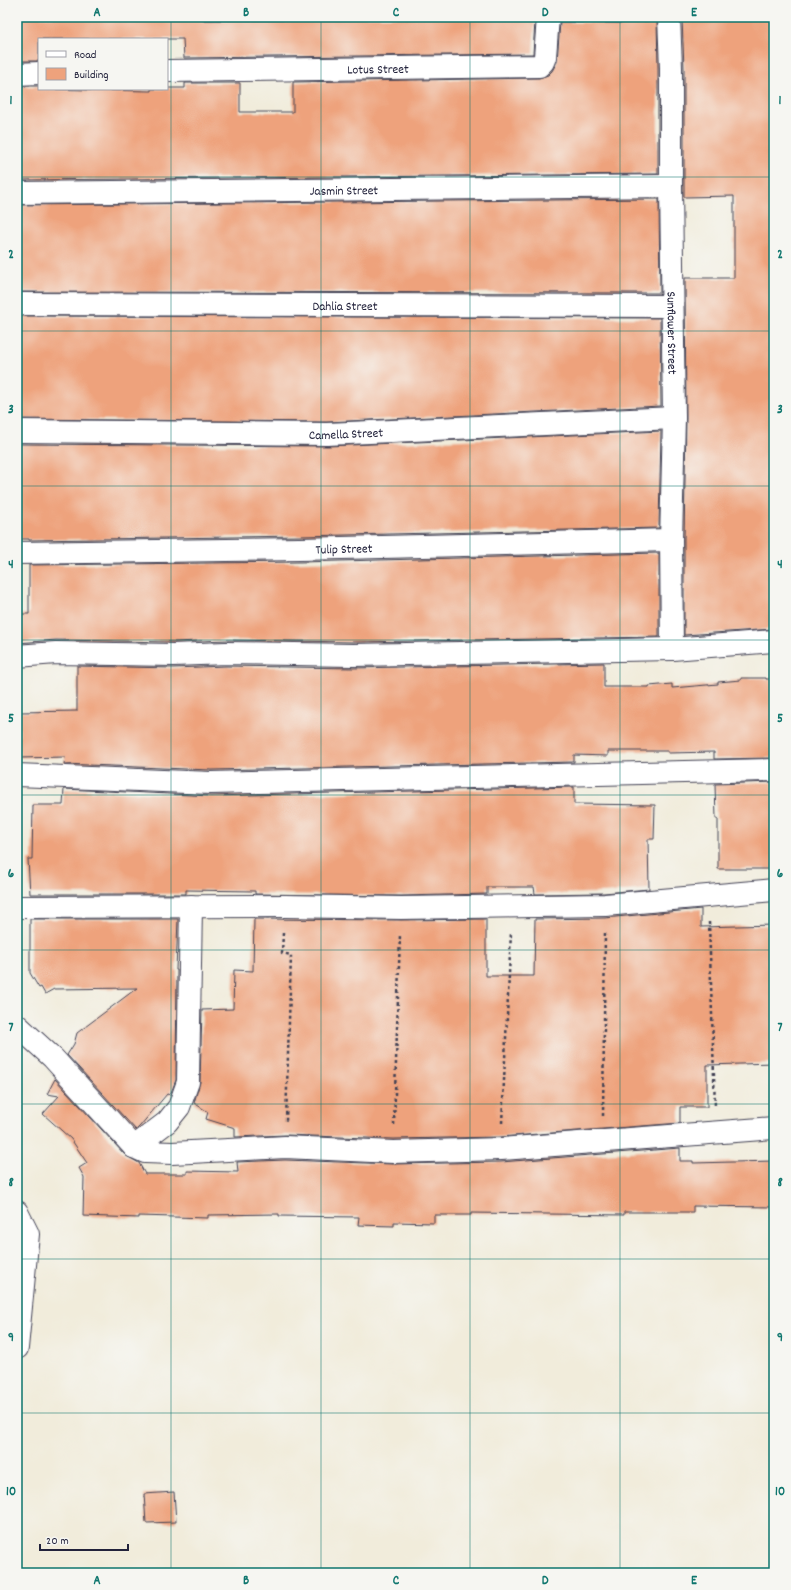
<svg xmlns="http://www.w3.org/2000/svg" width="791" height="1590" viewBox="0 0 791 1590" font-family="Dekko,sans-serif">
<rect width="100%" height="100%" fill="#f6f6f2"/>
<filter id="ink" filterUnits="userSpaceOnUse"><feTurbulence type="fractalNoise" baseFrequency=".025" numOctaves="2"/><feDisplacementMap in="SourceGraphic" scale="8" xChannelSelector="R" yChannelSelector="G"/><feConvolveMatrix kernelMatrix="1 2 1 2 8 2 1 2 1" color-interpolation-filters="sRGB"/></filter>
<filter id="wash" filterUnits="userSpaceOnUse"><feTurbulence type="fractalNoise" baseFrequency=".012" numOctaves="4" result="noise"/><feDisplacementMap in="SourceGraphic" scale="16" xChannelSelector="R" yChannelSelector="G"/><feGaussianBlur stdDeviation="0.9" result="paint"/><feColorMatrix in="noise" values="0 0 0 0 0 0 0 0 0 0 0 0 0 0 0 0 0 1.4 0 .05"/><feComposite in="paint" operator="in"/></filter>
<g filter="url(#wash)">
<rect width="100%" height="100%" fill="#f1ecdb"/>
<g id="blocks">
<path fill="#eea27c" d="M17,17H203V20H283V17H496V20L533,19V21H535L533,54L184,58L183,39H39V61H17Z
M697,17H774V572H771L773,629L684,635V540L686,418L685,278H734V196L684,197V68L682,18Z
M657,20L658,68V174L17,180V86H39V89L151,91V89H167V88H185V83H240V112H293V82L539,78L548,75L552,71L557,62L560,22L618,23Z
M659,199L660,293L17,292V205Z
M17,316L660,318L661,406L327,422L17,419Z
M661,431L659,528L300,536L29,540V539H17L18,444L328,446Z
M659,553V637L353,642L226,640L173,642L56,640L17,643V614H29V565L300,562Z
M604,663V687H649V686L672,684V688L718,684V682L741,680V678H766V679H774V758L714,759V752L668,753V751H608V756L574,755V762L211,770L64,764L65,757L19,758V712L77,711V666L173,668L226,666L353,668Z
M774,782V869H718V819H716L715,784Z
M574,787V804L655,805L654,839H648L649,889L604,893L535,894L534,887H487V894L401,896L255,894V891L186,890V894H30L28,859H32L33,805H63L64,789L211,796Z
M701,909V927L774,925V1063L707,1065V1107H680V1123L500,1137L393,1139L286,1135L235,1137V1128L206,1119L208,1112L194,1103L200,1082L202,1010L233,1009L234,970L253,971L254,919L401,920L486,919V976H534L535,919L605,918Z
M30,919H178L176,970H177L176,1080L170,1095L167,1094L140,1126L136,1130L67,1055L74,1044L77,1033L137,988L54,989L45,994L41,987L39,988L30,973Z
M55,1079L125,1155L139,1163L145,1174H187V1171L238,1172L237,1162L285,1160L393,1164L501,1162L680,1148V1161H693V1163L774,1161V1207L693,1206V1212H624V1215L471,1213V1215H434V1223L394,1222V1226L358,1225L359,1217L279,1216V1214L208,1215V1218L139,1216V1218L83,1216L84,1177L79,1168L87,1163L71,1139L43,1114L59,1096L47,1094Z
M174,1492L176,1522L146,1523L144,1494Z"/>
</g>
</g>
<g filter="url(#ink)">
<use href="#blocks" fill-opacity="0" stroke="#414053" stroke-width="1"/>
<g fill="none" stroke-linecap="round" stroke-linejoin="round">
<g stroke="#414053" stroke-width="24">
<g id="minor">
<path id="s1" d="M669,17L671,68V186L674,418L671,540L672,649"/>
<path id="s2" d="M167,71L539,66L543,62L545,57L548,17"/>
<path d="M17,74L39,73"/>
<path id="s3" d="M17,193L671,186"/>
<path id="s4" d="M17,304L672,306"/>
<path id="s5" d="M17,431L327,434L674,418"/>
<path id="s6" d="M17,553L300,549L671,540"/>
<path d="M17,656L56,653L173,655L226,653L353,655L672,649L774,641"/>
<path d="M17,775L211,783L774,770"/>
<path d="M17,907L285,906L401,908L605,905L774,890"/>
<path d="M17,1025L53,1058L134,1147L145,1152L172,1153L285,1147L393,1152L501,1149L774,1128"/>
<path d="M134,1147L167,1122L179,1107L188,1082L191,906"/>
<path d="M17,1212L28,1234L17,1348"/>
</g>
</g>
<path stroke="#414053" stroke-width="2.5" stroke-dasharray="3 3" stroke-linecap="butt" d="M709,922L715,1107
M283,933L282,953L291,955L286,1121
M603,1116L605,931
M502,1123L511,932
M394,1125L400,934"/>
<use href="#minor" stroke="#fff" stroke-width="22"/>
</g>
</g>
<path fill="none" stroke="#0f766e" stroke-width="1" stroke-opacity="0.55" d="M171,17V1573M321,17V1573M470,17V1573M620,17V1573M17,177H774M17,331H774M17,486H774M17,640H774M17,795H774M17,950H774M17,1104H774M17,1259H774M17,1413H774"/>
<g text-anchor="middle" stroke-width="4" stroke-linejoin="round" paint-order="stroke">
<g font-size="13" fill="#22223b" stroke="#f6f6f2">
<text dy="5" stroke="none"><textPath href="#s2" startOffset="211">Lotus Street</textPath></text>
<text dy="5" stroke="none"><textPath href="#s3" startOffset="327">Jasmin Street</textPath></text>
<text dy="5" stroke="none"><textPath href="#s4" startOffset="328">Dahlia Street</textPath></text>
<text dy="5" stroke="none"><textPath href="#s1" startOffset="316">Sunflower Street</textPath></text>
<text dy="5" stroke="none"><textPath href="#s5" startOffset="329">Camella Street</textPath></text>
<text dy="5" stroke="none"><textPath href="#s6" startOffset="327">Tulip Street</textPath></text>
</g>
</g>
<rect width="791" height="1590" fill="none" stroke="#f6f6f2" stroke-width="44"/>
<rect x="38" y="38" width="130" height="52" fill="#f6f6f2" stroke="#a1a1a9"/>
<rect x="46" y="51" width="20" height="6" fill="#ffffff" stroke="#a1a1a9"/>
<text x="74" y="58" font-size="12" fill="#22223b">Road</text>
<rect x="46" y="68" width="20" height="12" fill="#eea27c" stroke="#a1a1a9"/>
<text x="74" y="78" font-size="12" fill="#22223b">Building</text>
<path d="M40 1544v6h88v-6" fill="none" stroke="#22223b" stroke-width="2"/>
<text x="46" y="1544" font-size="12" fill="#22223b" stroke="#f6f6f2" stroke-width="3" paint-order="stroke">20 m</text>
<rect x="22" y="22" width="747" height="1546" fill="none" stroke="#0f766e" stroke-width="1.5"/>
<g font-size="13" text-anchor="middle" font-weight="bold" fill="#0f766e">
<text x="97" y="16">A</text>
<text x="246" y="16">B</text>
<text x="396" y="16">C</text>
<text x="545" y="16">D</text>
<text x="694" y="16">E</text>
<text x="11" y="104">1</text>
<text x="780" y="104">1</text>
<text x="11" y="258">2</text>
<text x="780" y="258">2</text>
<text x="11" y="413">3</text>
<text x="780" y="413">3</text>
<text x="11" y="568">4</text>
<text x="780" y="568">4</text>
<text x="11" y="722">5</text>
<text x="780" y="722">5</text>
<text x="11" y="877">6</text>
<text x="780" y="877">6</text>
<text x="11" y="1031">7</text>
<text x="780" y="1031">7</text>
<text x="11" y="1186">8</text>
<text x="780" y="1186">8</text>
<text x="11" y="1341">9</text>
<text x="780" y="1341">9</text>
<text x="11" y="1495">10</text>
<text x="780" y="1495">10</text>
<text x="97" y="1584">A</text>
<text x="246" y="1584">B</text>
<text x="396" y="1584">C</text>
<text x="545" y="1584">D</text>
<text x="694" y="1584">E</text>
</g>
</svg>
